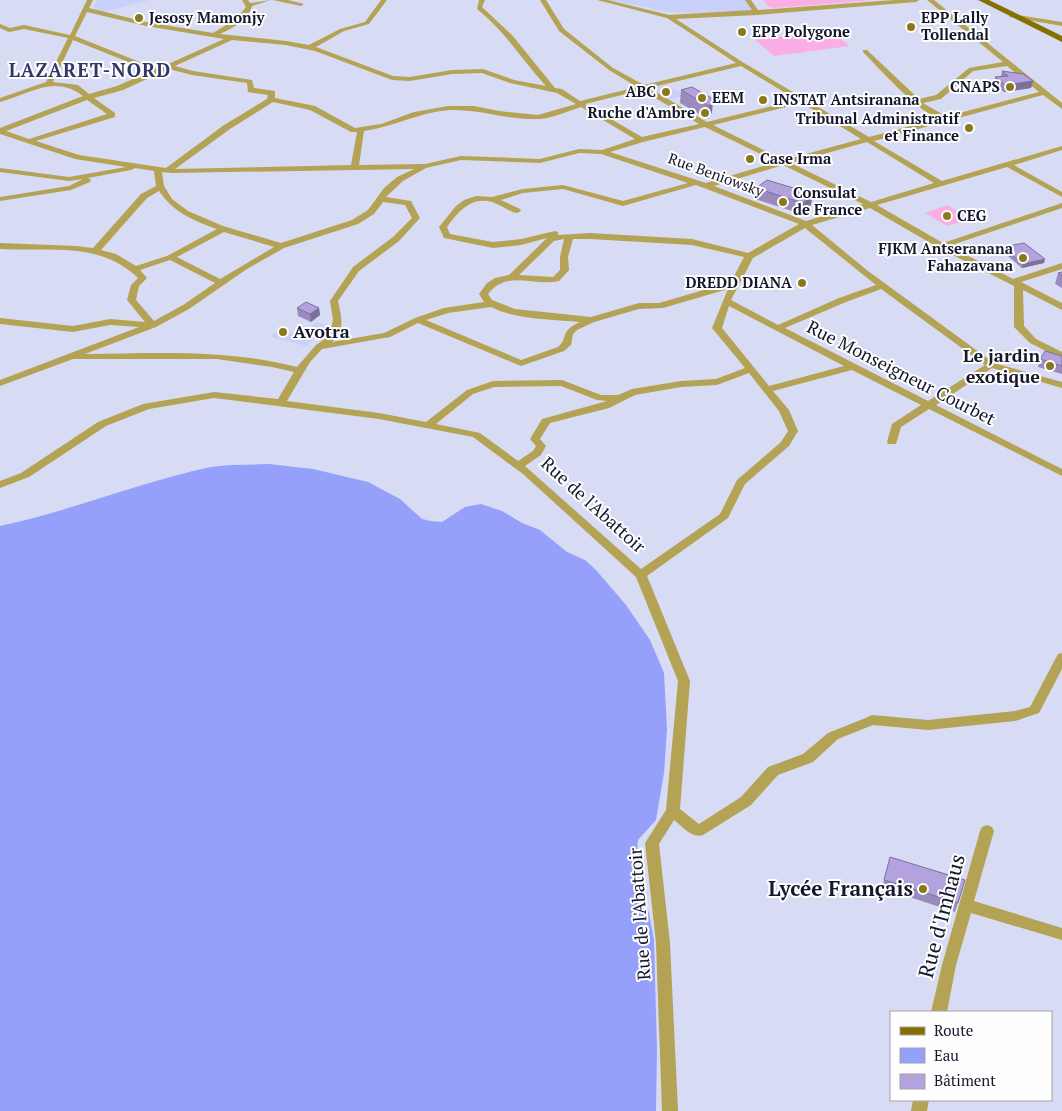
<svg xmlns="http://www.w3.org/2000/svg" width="1062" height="1111" viewBox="0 0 1062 1111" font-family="'PT Serif',serif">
<rect width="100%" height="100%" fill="#d7dcf4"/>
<path fill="#c9d0f9" d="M96,0H150L103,12L94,7Z
M609,0H746L755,11L723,13L669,12Z
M666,84L685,95L669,100L652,92L658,90L654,88Z
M316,322L328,325L306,346L270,337L279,329L303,335Z"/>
<path fill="#faaee5" d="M763,0H874L774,8L769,7Z
M828,30L850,46L774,56L755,40Z
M948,205L970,219L947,226L925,213Z"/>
<path fill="#94a0f9" d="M269,464L313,469L368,482L400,499L422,519L431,521L442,522L465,507L481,504L502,511L522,523L540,530L567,552L585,560L596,570L626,605L650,640L664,673L667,729L664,773L656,820L638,840L636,863L640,890L649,913L654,940L657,1050L656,1111H0V526C72,511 139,482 211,467C230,464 250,465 269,464Z"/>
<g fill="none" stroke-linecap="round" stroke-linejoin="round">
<path fill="#b4a255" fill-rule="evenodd" d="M87,0H93L89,8L146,22L213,33L236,19L246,7L242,0H248L250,3L271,0L252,6C248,20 233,28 220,34L286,41L309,45L340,29L365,22L381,0H387L369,24L344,31L316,47L393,76L410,77L452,70L483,69L514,80L546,86C522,60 505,31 477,9L479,0H485L482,7L512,35L555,88L562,89L580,101L637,87L609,70L559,31L540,0H546L564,29L613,68L644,85L736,63L667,18L597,0H608L669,15L752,10L745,0H751L758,10L894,0H919L916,2L757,15L676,19L744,63L869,137L1039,92L1007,66L973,71L941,99L923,103L942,114V118C924,119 877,66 863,52V50H867L919,99L936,95L969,68L1003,62L927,0H934L1062,103V109L1043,95L874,141L942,181L1062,146V150L1014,165L1062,192V197L1007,167L877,205L943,243L1062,203V208L949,246L1013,279L1062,263V269L1021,282L1062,303V310L1023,290L1024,326L1036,339L1062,352V359L1030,343L1014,327V286L939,248L870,208L812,225L868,271L994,363L1062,382V388L992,368L936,405L1062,469V476L929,409L901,427L896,444H888L887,442L892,424L921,405L852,370L773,391L789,410L798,431L789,446L745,484L728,518L647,576L690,681L680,809L699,824L741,797L768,767L803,754L828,733L868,717L872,715L928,720L1015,711L1030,707L1058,654L1062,653V669L1039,713L1015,721L928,730L873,725L838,739L813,762L778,775L751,805L703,835C692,839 682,826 674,820L659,844L670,943L678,1111H662L656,943L645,843L666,810L678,681L636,577L523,474L473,437L379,419L214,398L149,409L106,426L29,477L0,488V481L21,473L98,422L143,404L214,392L278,399L294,372L272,367L217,359H73L0,386V380L139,327L110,325L73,332L0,324V318L73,326L110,319L145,322L127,300L131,285L138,278C100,241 50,252 0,249V243L76,246L93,248L141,194L156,186L154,171L135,168L131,170L88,178L91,180L90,182L71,190L0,201V197L69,186L83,179L69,181L0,172V168L69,177L126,167L75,159L0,134V128L83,96C54,74 30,94 0,102V98L46,82L68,38L24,29L9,32L0,28V24L10,28L24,25L70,35ZM87,12L146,26L224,39L157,69L75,36ZM73,40L151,71L117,86L89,94L78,85L53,82ZM232,40L286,45L315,51L392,80L410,81L452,74L482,73L510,83L557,93L576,104L538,115L499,111L474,106H448L414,112L381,124L355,128L315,106L275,98V91L254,88L252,80L193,71L175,66ZM741,66L797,100L707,122L649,88ZM169,69L192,75L247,83L248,92L268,95L267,99L224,125L166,168L79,155L36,141L115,117V113L94,98L123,90ZM642,90L699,124L642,137L585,104ZM87,100L107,114L29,139L6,131ZM273,102L310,110L351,132H357L351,165L175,169L230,129ZM802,103L861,139L784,160L713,125ZM581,107L635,139L602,150L579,149L540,159L461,156L425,164L359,165L364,131C393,127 420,112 450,110C479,109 508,120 537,119C551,119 568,111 581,107ZM705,127L777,162L706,183L610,152L643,142ZM867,142L934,183L871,202L791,163ZM579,153L601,154L688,183L623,201L563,185L523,189L492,197L476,196L464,200L456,206L439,227L444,238L493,248L521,245L547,238L509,275L495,278L487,283L479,294L484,302L444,308L415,318L384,333L332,342C346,332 341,315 338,301L359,271L399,241L420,218L411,201L386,197L403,181L426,168L461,160L540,163ZM783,165L863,204L806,221L714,186ZM414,169L397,177L384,188L368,210L352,220L281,243L223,226L188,211L172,199L164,186L162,172L171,173ZM696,185L799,224L748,253L692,239L590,233L558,235V232L555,231L521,239L493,242L450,234L447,227C458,212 471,196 492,202C501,205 508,211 517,213L521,211L520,209L501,200L523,193L563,189L623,206ZM159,191C173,212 194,221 217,229L167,256L136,266L116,254L101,250L147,198ZM383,202L405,205L412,218L393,237L353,267L330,301L333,320L329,336L316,345L297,367C227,349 157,353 85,354L156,327L189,309L247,269L284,248L358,224L374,214ZM805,228L876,285L839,298L778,325L731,300L753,258ZM224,232L274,247L220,279L177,257ZM564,239L560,257V270L553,277L519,275L554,241ZM573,239H590L692,245L744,257L731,282L659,303H639L591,317L515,309L492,300L488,294C508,269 532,287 559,281L569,270L568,257ZM170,260L215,283L183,305L154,321L136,300L139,286L147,278L140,270ZM728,289L712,328L745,368L716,379L681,381L632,389L618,395H601L562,380L493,381L467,390L426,422L379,413L287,401L310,362L322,349L390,337L418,323L521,366L564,351L571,345L573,334L577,330L594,322L639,309L663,308ZM881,289L985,365L928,401L785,328L846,302ZM729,306L844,366L769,386L722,328ZM491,307C517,320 552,319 580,322C559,331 569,338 558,347L521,360L426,320L448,313ZM749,373L779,411L788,431L781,442L737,480L720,514L641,569L525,466L541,455L546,446L540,439L550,423L609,408L635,395L681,387L717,385ZM561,386L597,400L607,401L542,419L530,439L536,446L533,451L518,461L480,433L436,424L473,394L494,387Z
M273,0H288L304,4L301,6Z
M1012,14L1062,22V26L1010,17L1009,16Z
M987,825L992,827L994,831L974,901L1062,928V940L971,913L956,965L947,1012H931L942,965L980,831L982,827Z
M913,1100H929L927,1111H911Z"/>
<path fill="#847000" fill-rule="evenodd" d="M978,0H989L1062,36V42Z"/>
</g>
<path fill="#9a8bbe" d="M1002,71L1033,81L1031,88L1004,92L994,84L995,77L1001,76Z
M681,90L713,99L712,112L708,119L680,103Z
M756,188L811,205L801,214L755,199Z
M1003,247L1044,263L1022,268L1002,251Z
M1062,272V288L1055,284L1058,273Z
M297,308H319L320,315L311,322L298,316Z
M1062,356V374L1038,367L1040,359Z
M890,857L958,903L955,912L882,888Z"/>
<path fill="#7d719b" d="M1033,81L1031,88L1004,92L1005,85Z
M713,99L712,112L708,119L709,106Z
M813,194L811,205L801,214L803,203Z
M1045,259L1044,263L1022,268L1023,264Z
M319,308L320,315L311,322L310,314Z"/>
<path fill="#b3a2dd" stroke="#7d719b" d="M1002,71L1023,74L1033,81L1005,85L995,77L1008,76Z
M692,87L713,99L709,106L681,90Z
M767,180L813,194L803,203L756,188Z
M1024,243L1045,259L1023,264L1003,247Z
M1062,272V276L1058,273Z
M306,302L319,308L310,314L297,308Z
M1045,351L1062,356V366L1040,359Z
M890,857L965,880L958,903L884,880Z"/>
<g fill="#8b781d" stroke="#fefefe" stroke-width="2">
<circle cx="139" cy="18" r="5"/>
<circle cx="911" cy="27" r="5"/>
<circle cx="742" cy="32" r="5"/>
<circle cx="1010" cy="87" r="5"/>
<circle cx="666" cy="92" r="5"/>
<circle cx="702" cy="98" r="5"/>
<circle cx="763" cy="100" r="5"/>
<circle cx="705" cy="113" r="5"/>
<circle cx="969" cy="128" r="5"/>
<circle cx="750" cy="159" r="5"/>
<circle cx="783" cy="202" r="5"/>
<circle cx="947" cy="216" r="5"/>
<circle cx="1023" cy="258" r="5"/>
<circle cx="802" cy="283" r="5"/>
<circle cx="283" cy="332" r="5"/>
<circle cx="1050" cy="366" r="5"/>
<circle cx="923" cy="889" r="5"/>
</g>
<g text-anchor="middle" stroke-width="4" stroke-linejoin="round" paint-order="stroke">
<g font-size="15" font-weight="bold" fill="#15182d" stroke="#fefefe" text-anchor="start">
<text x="149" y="23">Jesosy Mamonjy</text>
<text x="921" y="23">EPP Lally<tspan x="921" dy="17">Tollendal</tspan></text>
<text x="752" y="37">EPP Polygone</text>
<text x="1000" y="92" text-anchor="end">CNAPS</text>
<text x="656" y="97" text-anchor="end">ABC</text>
<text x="712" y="103">EEM</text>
<text x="773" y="105">INSTAT Antsiranana</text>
<text x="695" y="118" text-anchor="end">Ruche d'Ambre</text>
<text x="959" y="124" text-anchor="end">Tribunal Administratif<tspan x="959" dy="17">et Finance</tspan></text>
<text x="760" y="164">Case Irma</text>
<text x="793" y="198">Consulat<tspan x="793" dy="17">de France</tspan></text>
<text x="957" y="221">CEG</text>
<text x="1013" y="254" text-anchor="end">FJKM Antseranana<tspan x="1013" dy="17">Fahazavana</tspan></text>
<text x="792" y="288" text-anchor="end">DREDD DIANA</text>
</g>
<g font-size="15" fill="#15182d" stroke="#fefefe">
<text transform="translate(716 175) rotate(20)" y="5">Rue Beniowsky</text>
</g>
<g font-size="18" font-weight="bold" fill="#15182d" stroke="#fefefe" text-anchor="start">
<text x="293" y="338">Avotra</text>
<text x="1040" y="362" text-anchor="end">Le jardin<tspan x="1040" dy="21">exotique</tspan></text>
</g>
<g font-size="18" fill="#15182d" stroke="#fefefe">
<text transform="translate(901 373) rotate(27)" y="6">Rue Monseigneur Courbet</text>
<text transform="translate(593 505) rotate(42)" y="6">Rue de l'Abattoir</text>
<text transform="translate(640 914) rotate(-94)" y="6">Rue de l'Abattoir</text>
</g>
<g font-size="19" font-weight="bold" letter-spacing="1" fill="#323769" stroke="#fefefe">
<text x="90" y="77">LAZARET-NORD</text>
</g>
<g font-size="21" font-weight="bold" fill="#15182d" stroke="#fefefe" text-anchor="end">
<text x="913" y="896">Lycée Français</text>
</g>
<g font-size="21" fill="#15182d" stroke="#fefefe">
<text transform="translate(942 916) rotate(-75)" y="7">Rue d'Imhaus</text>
</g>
</g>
<rect x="890" y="1011" width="162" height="90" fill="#fefefe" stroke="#a1a2aa"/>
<rect x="900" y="1027" width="25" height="8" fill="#847000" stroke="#a1a2aa"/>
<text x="934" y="1036" font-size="15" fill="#15182d">Route</text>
<rect x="900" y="1048" width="25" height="15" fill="#94a0f9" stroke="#a1a2aa"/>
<text x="934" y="1061" font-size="15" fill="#15182d">Eau</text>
<rect x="900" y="1074" width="25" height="15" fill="#b3a2dd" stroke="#a1a2aa"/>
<text x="934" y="1086" font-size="15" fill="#15182d">Bâtiment</text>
</svg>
